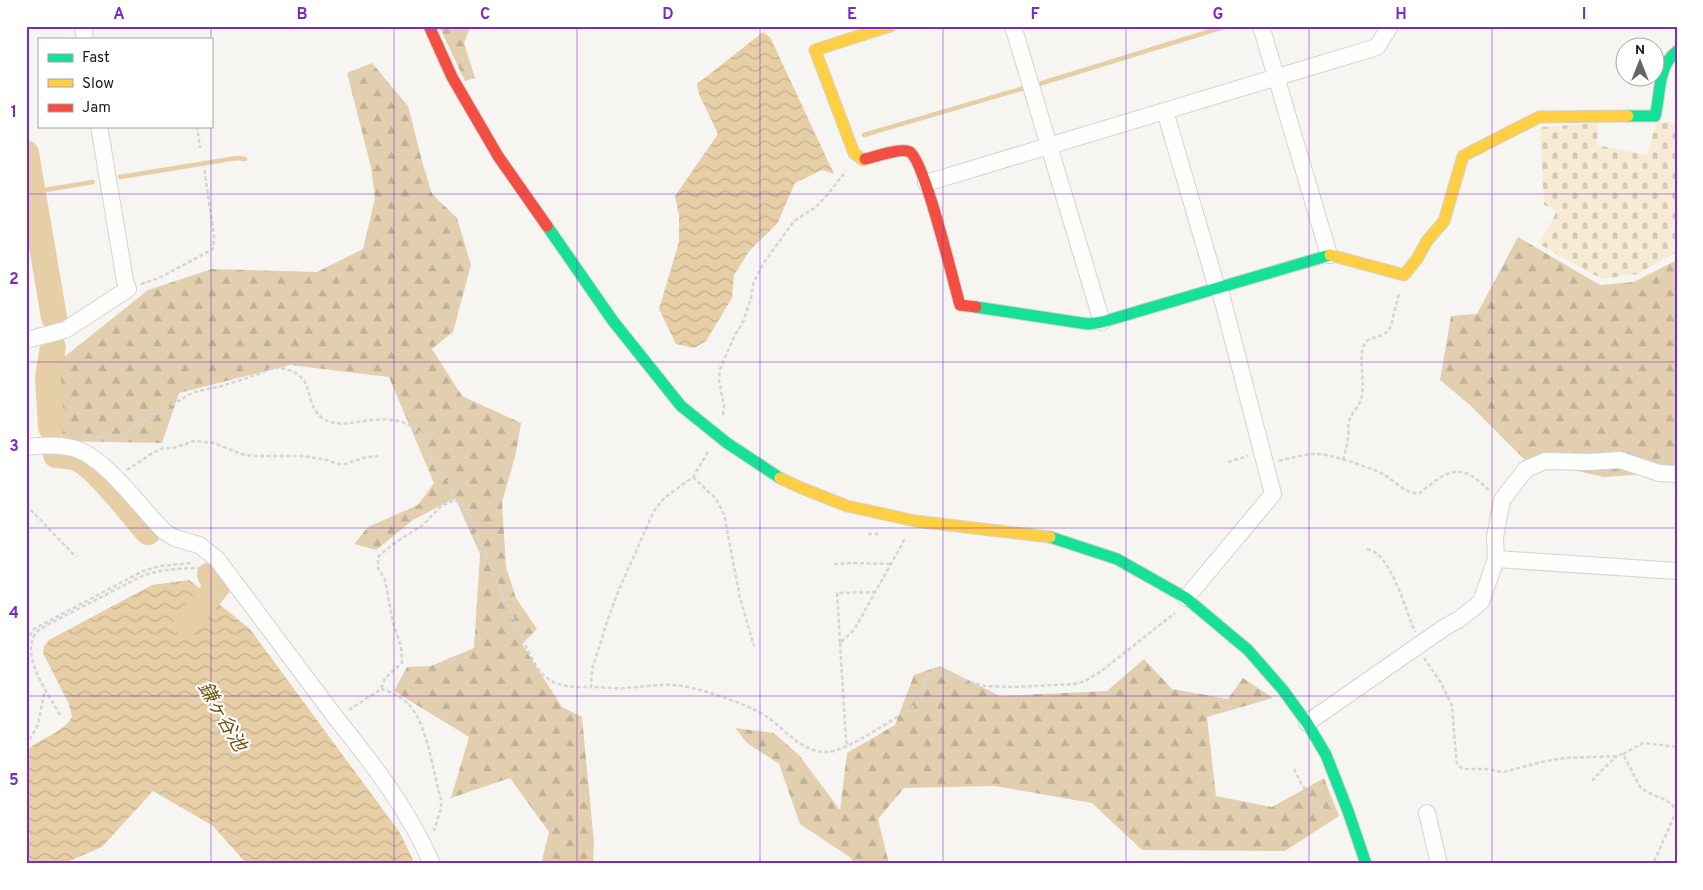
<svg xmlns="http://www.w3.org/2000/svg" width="1703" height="890" viewBox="0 0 1703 890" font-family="Overpass,'Noto Sans JP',sans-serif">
<defs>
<pattern id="forest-firs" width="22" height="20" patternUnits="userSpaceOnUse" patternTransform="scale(1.25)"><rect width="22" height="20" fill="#e2cfaf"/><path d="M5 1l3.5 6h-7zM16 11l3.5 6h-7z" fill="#c1b196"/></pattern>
<pattern id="cemetery-stones" width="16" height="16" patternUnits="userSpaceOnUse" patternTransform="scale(1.25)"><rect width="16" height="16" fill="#f8ebd5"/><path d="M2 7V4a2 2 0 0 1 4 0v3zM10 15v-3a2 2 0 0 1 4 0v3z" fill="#d4c9b6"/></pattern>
<pattern id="water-waves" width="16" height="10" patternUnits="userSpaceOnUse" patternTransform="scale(1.25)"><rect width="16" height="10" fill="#e6cea6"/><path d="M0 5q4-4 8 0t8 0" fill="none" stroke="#c5b08e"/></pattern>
</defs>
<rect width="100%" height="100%" fill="#f7f5f2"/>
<path fill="url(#forest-firs)" d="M439,26H471L464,43L475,78L465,81Z
M372,63L408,106L422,161L432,194L457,218L471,265L453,332L432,349L462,396L521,423L516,453L502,502L506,567L516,598L537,629L522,644L562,707L582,717L594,843L593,864H541L549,832L510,778L451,798L469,737L394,691L407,667L431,666L474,648L480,554L455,498L413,520L376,550L354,544L368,527L418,505L434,483L389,377L290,365L179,393L162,443L61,441L59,361L148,290L212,269L317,272L363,249L375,198L371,167L347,73Z
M1518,237L1600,285L1634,282L1677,260V472L1604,477L1524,459L1470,405L1440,380L1451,316L1477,314Z
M1144,659L1172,689L1228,699L1243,678L1273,698L1207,717L1216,796L1272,807L1324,778L1339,816L1285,851L1142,850L1092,803L995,786L904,788L878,819L889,864H854L851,858L800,824L779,764L747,743L735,728L774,733L799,755L840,810L847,753L895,725L914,675L940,666L1000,696L1107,691Z"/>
<path fill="url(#cemetery-stones)" d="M1656,122L1677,123V252L1637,274L1602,279L1539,244L1557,211L1544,205L1540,127L1598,123L1597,145L1647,155Z"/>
<path fill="url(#water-waves)" d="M763,32L770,37L834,174L822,170L795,183L777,224L750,250L734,275L732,298L706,341L694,348L676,344L659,309L679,242V216L675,196L718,134L699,94L697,84Z
M189,580L250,629L400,833L415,864H247L213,826L153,791L102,847L62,864H27L26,751C40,738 63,733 72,717L69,704L43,653L44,646L49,640L152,585Z"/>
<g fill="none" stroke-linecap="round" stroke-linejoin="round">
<path stroke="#e6cea6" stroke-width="4.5" d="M1039,84L1227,26
M864,135L1024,88
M120,177L237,158L245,159
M33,192L93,182"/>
<path stroke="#e6cea6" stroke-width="26" d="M26,153L54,317
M51,427L48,377L53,347
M56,455C64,456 72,456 79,459C99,469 132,514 148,532
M187,623L217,587L210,575"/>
<g stroke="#d4d3d0" stroke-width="18">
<path id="street" d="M83,26L85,39
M1013,26L1102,322
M1261,26L1329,255
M1165,111L1217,288L1221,294L1273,494L1186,598
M926,183L1377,47L1390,26
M26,340L65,330L128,289L125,281L99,126
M26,447C42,445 60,444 76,449C107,459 141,509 165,532L175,538L199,545L217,559C257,612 296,665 336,718C373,764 408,809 432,864
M1496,559L1495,537L1502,500L1526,469L1545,461L1589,462L1620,460L1659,473L1677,474
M1307,723L1445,627L1458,620L1481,602L1496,559L1677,571
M1427,813L1439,864"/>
</g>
<g stroke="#d4d3d0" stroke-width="13">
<path id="fast" d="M1628,116H1655C1661,93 1657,67 1677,51
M547,226L613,321L681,406L727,443L780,478
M976,307L1088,324L1102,322L1330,255
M1050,537L1117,559L1186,598L1248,650L1283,690L1307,723L1326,755L1348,811L1366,864"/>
</g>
<g stroke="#d4d3d0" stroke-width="13">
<path id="slow" d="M865,159L863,160L854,153L815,50L890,26
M1330,255L1404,275L1417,259L1427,241L1444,221L1463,156L1539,117L1628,116
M780,478L799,487L847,506L915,521L1050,537"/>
</g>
<g stroke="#d4d3d0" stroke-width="13">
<path id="jam" d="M429,26L452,77L498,156L547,226
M865,159C875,157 902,147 910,152C925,162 953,281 960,305L976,307"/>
</g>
<path stroke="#d6d5d4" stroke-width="2.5" stroke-dasharray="4 2.5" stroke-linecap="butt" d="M197,126L200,148
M141,284L159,278L213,249L214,236L204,167
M723,415L724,406L719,380L720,369L734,337L744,320L751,298L753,284L763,264L794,221L816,207L827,195L846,171
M82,435L99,437L119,435L192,393C201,390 209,389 218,387C231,383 245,379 258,374C264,372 269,369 276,368C288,368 303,374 307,387C312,402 313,417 331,422C340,425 348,423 357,422C381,418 407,416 424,437C430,444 427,454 432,462C435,468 440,471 445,476C451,482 452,492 454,500
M708,452L693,477L664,498L654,511L617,594L607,622L592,669L591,687C602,687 614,689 625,688C642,687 658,684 674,685C699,687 739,702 761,713C784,726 799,753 828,752C847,751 894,718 912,708C930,693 921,691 928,674L934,671L984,686L1012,687L1075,684L1085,681L1100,672L1175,613
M1343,460C1345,453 1347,445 1348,438C1349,433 1348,427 1349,422C1351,412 1361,406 1362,395C1365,379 1358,360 1364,345C1368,335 1382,339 1389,330C1392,326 1396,302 1399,294
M1279,461C1290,458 1302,455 1313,454C1329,453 1368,467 1383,474C1394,480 1406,495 1420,493C1431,484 1449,467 1465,473C1475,476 1484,486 1491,492
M1228,462L1248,456
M127,470L151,454L163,448H173L194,441L214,443L241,454L252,456H304L327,460L337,464H345L363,458L378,456
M693,477L716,499L724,514L740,598L754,646
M26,505L76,557
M868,534H879
M1367,549C1373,551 1379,554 1383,560C1398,580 1405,608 1415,632
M834,564L853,563L891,564
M876,592L837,593L840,643L854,630L906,537
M840,643L846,741L848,745
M26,648L28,639L34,629L143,571L160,566L193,563
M26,657L29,664
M1424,658L1441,683L1452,706L1456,755L1457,764L1460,767L1464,769H1486L1503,772L1542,762L1564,758L1617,756L1623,754L1640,787C1650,797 1672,797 1676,812L1653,864
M381,689C392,692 403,698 411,707C427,726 434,775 441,800V808L434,831
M349,710L381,689L385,678L402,663L401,646L393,623L385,580L378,568V561L379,556L393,544L423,525L440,507L454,500L461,503L467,510C485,552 502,595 521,636C528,650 535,669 547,678C559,688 576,687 591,687
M60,715C49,695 19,655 36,633C39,629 45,627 49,624L144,575C164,569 182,568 203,568
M26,745L38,725L45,689
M1623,754L1643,743L1677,747
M1294,769L1302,785L1327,814
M1592,781L1602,770L1617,756"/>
<use href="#street" stroke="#fefefd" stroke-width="16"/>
<use href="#fast" stroke="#16e098" stroke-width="11"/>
<use href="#slow" stroke="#ffcf43" stroke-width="11"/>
<use href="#jam" stroke="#f24e42" stroke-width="11"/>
</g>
<path fill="none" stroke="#7b2cbf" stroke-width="1" stroke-opacity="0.55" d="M211,26V39M394,26V864M577,26V864M760,26V864M943,26V864M1126,26V864M1309,26V864M1492,26V864M211,126V864M26,194H1677M26,362H1677M26,528H1677M26,696H1677"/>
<g text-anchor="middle" stroke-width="4.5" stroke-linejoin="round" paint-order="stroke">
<g font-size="19" font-style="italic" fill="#6f500a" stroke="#fff">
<text transform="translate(223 716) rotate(60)" y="7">鎌ヶ谷池</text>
</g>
</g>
<rect width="1703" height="890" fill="none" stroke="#ffffff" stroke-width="55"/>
<rect x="38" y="38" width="175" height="90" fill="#ffffff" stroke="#a4a3a3"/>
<rect x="48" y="54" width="25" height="8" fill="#16e098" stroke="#a4a3a3"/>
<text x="82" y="62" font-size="15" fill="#1b1918">Fast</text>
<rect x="48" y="79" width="25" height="8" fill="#ffcf43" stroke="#a4a3a3"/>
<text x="82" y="88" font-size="15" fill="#1b1918">Slow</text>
<rect x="48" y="104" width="25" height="8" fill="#f24e42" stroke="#a4a3a3"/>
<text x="82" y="112" font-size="15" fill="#1b1918">Jam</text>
<g transform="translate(1640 62)"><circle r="24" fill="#ffffff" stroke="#a4a3a3"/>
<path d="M0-4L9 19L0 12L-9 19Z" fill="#686664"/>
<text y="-8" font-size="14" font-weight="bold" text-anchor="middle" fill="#1b1918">N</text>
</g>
<rect x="28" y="28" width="1648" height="834" fill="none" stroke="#7b2cbf" stroke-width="2"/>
<g font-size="16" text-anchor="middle" font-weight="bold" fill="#7b2cbf">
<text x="119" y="19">A</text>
<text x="302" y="19">B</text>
<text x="485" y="19">C</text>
<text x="668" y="19">D</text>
<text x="852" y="19">E</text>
<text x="1035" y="19">F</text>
<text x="1218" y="19">G</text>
<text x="1401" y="19">H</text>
<text x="1584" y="19">I</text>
<text x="14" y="117">1</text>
<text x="14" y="284">2</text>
<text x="14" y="451">3</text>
<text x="14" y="618">4</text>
<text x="14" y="785">5</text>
</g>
</svg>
